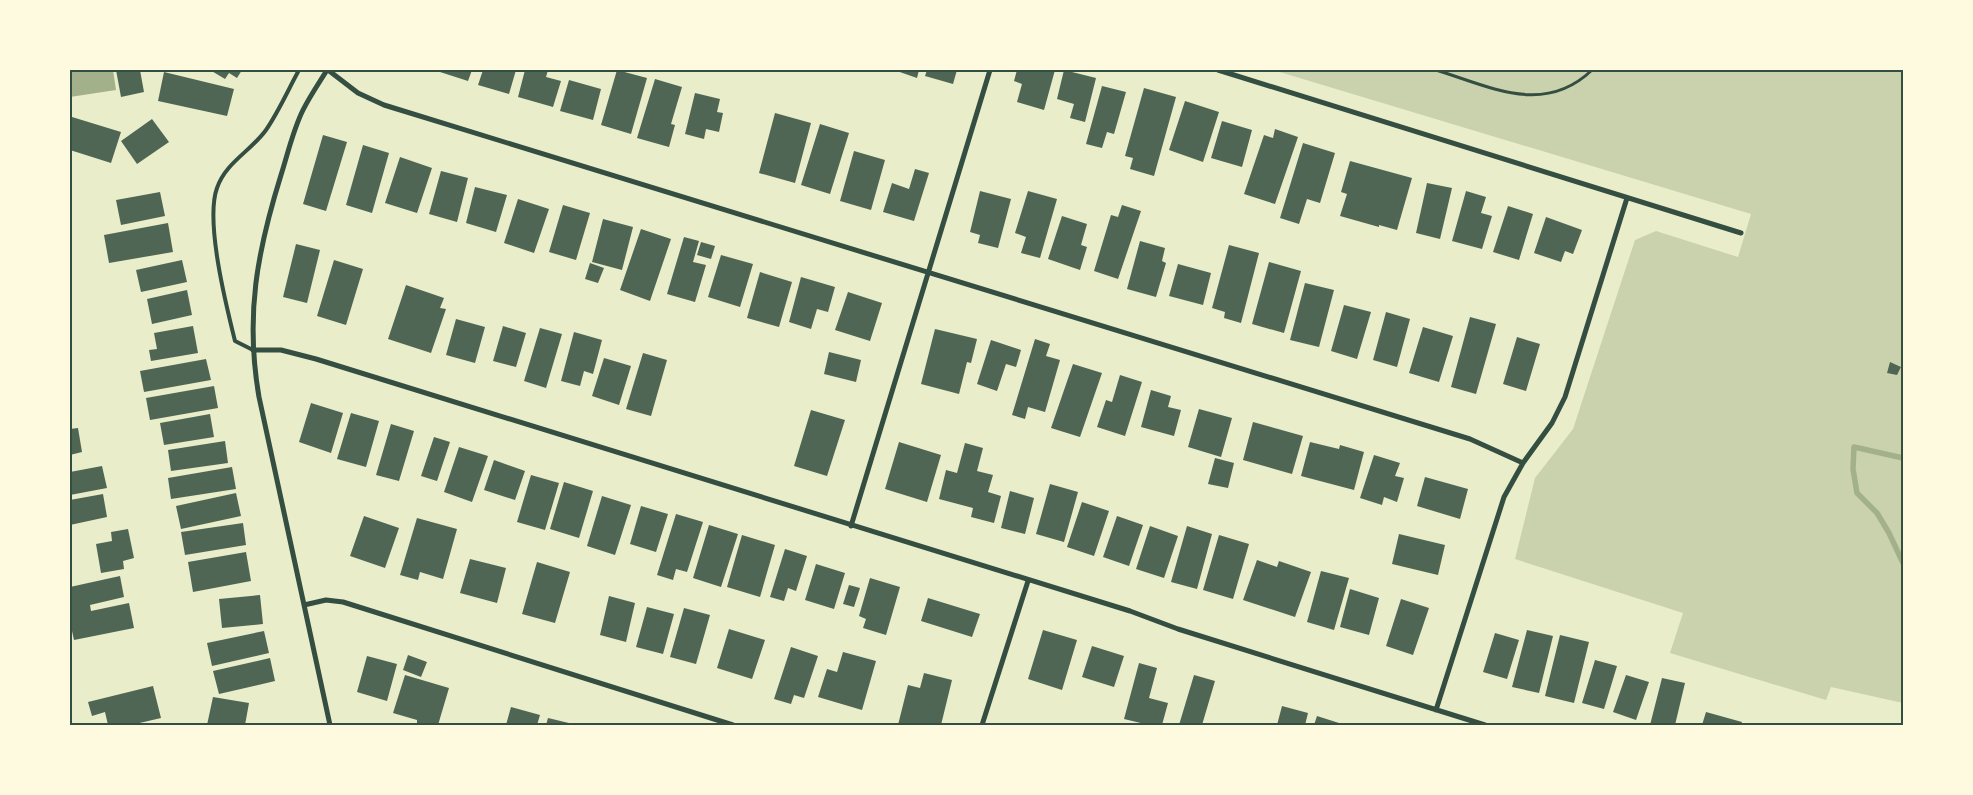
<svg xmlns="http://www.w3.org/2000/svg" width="1973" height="795" viewBox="0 0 1973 795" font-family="'Fira Sans',sans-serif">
<rect width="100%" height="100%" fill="#e9edc9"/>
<path fill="#cad2ad" d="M1273,70H1903V703L1831,687L1826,700L1670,653L1683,613L1515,559L1535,478L1573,429L1635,240L1656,231L1738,257L1751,214Z"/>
<path fill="#a3b18a" d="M70,70H113L116,90L70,97Z"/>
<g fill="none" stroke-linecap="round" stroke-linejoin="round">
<path stroke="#a3b18a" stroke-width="5.5" d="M1903,458L1854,447L1853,469L1857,493L1877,513L1889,533L1903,563"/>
</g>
<path fill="#4f6655" d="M116,70H140L144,92L121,97Z
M210,70H242L237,78L229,73L225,79Z
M441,70H472L468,81L440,72Z
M483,70H516L509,94L478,85Z
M525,70H548L546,77L561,81L553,107L518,97Z
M617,70L647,78L631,134L601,125Z
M894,70H919L917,78Z
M927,70H957L953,84L925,76Z
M1017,70H1055L1044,110L1017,102L1022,84L1014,81Z
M1064,70L1096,78L1085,122L1070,118L1074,104L1057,99Z
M164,72L234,89L227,116L158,101Z
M655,79L682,87L671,124L675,125L669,147L637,138Z
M569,80L601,89L593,120L560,111Z
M1102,86L1126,92L1114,134L1107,132L1102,148L1086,144Z
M1144,88L1176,97L1154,176L1130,169L1133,158L1125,156Z
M695,93L720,99L717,112L723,113L719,132L706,129L704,139L685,134Z
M1185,101L1219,112L1203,162L1169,150Z
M775,113L811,123L795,183L759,173Z
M72,117L121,132L111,163L70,150V124Z
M152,119L169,142L137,164L121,141Z
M1222,121L1252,130L1242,167L1211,158Z
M820,124L849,133L830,194L801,185Z
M1275,129L1298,137L1275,204L1244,194L1264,135L1273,138Z
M323,135L347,142L326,211L303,204Z
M1303,143L1335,153L1320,203L1307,199L1299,224L1280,218Z
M363,145L389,153L372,213L346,205Z
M854,151L885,160L871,210L840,201Z
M400,157L432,168L417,213L385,203Z
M1350,161L1412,178L1397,230L1379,225V227L1340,216L1347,194L1341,192Z
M915,169L929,173L914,221L883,212L892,183L909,189Z
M441,171L468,178L457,222L429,214Z
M1427,183L1452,188L1440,239L1416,233Z
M475,187L507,195L496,232L466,223Z
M980,191L1011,199L998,248L978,243L980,235L970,232Z
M1028,191L1057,199L1040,258L1021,253L1026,237L1015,233Z
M1466,191L1486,197L1481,213L1492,216L1482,249L1452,241Z
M160,192L165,216L121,225L116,200Z
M518,199L549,209L534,253L504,243Z
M563,205L590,213L576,260L549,252Z
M1122,205L1141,211L1118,279L1094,271L1111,215L1118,217Z
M1508,206L1533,214L1519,260L1493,252Z
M1062,216L1087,224L1081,245L1087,247L1080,270L1048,259Z
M1546,217L1582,230L1573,254L1565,251L1561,262L1534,253Z
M603,219L633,227L622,270L592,262Z
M168,223L173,252L109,263L104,235Z
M641,229L671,239L650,301L620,290Z
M684,237L699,241L693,262L706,265L695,302L667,294Z
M1140,241L1165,248L1162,261L1166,263L1156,297L1127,289Z
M701,242L715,246L711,259L697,255Z
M296,244L320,250L307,303L283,297Z
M1229,245L1259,253L1241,323L1224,318L1225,312L1212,308Z
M721,255L753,264L740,307L708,297Z
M182,260L187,282L141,292L136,270Z
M334,260L363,269L346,325L317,316Z
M1269,262L1301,271L1284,333L1252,324Z
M590,263L604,268L598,283L585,279Z
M1178,264L1211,273L1203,305L1169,296Z
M760,272L792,282L779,327L747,318Z
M801,277L835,287L828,312L817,309L811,329L789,322Z
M1305,283L1334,290L1319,347L1290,340Z
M406,285L444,298L440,308L446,309L431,353L388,339Z
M187,290L192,315L152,324L147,299Z
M848,292L882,303L870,341L835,330Z
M1344,305L1371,312L1357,359L1331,351Z
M1386,312L1410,319L1397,367L1373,360Z
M1470,317L1496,324L1476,394L1451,387Z
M456,319L485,327L475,363L446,355Z
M193,326L198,353L151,361L149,350L157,349L154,333Z
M503,326L526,333L516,367L493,361Z
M1423,327L1453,336L1439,382L1409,373Z
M540,328L562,334L546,388L524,381Z
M935,329L977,339L971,363L967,362L959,394L921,384Z
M574,332L602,340L593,374L584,371L580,386L561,381Z
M1517,337L1540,344L1526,391L1503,384Z
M1035,339L1050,344L1046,356L1060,360L1045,412L1028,407L1025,419L1012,415Z
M991,340L1021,350L1016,367L1006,364L997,391L977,384Z
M829,352L861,360L856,382L824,374Z
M643,353L667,360L651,416L626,409Z
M604,358L631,366L619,405L592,396Z
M206,359L211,380L144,392L140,371Z
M1890,362L1901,367L1897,375L1887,373Z
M1073,364L1102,373L1080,437L1051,428Z
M1120,375L1142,382L1125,436L1097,427L1106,400L1112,402Z
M214,386L218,408L150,420L146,398Z
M1151,390L1171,396L1168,407L1181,410L1174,436L1141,427Z
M311,403L343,413L331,453L299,442Z
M1199,409L1232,418L1221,457L1188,447Z
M811,410L845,420L827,476L794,466Z
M351,413L379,421L366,467L337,459Z
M210,414L214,437L164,445L160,423Z
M1253,422L1303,436L1292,474L1243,460Z
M391,424L414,431L399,481L376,475Z
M78,428L82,452L70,455V429Z
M434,437L450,442L437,481L421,476Z
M225,441L228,463L171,471L168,450Z
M899,442L941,455L927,502L885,489Z
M1310,442L1339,449L1340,445L1364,452L1354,490L1301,476Z
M965,443L983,448L977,471L993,475L988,492L1001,496L994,523L971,517L973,508L939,499L946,470L957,473Z
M459,447L488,456L472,502L444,492Z
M1374,455L1400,463L1395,476L1404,478L1397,502L1384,497L1382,505L1360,498Z
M1215,458L1234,463L1228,488L1208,484Z
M494,460L525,471L515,500L484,490Z
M102,466L107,488L70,495V472Z
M232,467L236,489L171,499L168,478Z
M531,475L559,483L545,530L517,522Z
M1425,477L1468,489L1460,519L1417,506Z
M564,482L593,491L579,538L550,529Z
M1050,484L1078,492L1064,542L1036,534Z
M1010,491L1034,498L1025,534L1001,528Z
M236,493L241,516L181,529L176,506Z
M103,494L107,517L70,525V500Z
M602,496L631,505L615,555L587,546Z
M1082,502L1109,511L1094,556L1067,547Z
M641,506L668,514L656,552L630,544Z
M676,514L703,522L687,572L676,569L673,580L657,575Z
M364,516L399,528L385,568L350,556Z
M1117,516L1143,525L1129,566L1103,557Z
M417,518L457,529L443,579L420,572L418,580L400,575Z
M243,523L246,545L185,555L181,532Z
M709,525L738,534L721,587L693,578Z
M1150,526L1178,536L1164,578L1136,569Z
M1187,526L1212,534L1197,589L1171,582Z
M128,529L134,558L123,561L124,569L101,573L96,544L112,541L111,532Z
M1399,534L1445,545L1438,575L1392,564Z
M742,535L775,545L760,597L727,587Z
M1219,535L1249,544L1233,599L1203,590Z
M785,549L807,556L796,591L788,588L784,601L770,597Z
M246,552L251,581L193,592L188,562Z
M470,559L506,568L497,603L460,593Z
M1257,560L1277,567L1279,561L1311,572L1295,617L1243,600Z
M537,562L570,572L555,623L522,614Z
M816,564L845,573L834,609L805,600Z
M1321,571L1349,578L1334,630L1307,622Z
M120,576L124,597L90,605L91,611L129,603L134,628L74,640L70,622V587Z
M870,578L900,587L886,635L863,628L866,619L859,616Z
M849,585L860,588L854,607L843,604Z
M1350,589L1379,598L1369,635L1340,627Z
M260,595L263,624L222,628L219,599Z
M609,596L635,603L626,642L600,635Z
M928,598L980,614L972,637L921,621Z
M1401,599L1429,608L1413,655L1386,646Z
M647,607L674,614L663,654L636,647Z
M684,608L710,615L696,664L670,657Z
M729,629L765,640L752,679L717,668Z
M1043,630L1077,640L1062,690L1028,679Z
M1527,630L1553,636L1539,693L1512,687Z
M264,631L269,653L212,666L207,643Z
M1495,633L1519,640L1507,679L1483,672Z
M1560,635L1589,642L1574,703L1545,696Z
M1092,646L1124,656L1114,687L1082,677Z
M791,647L818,656L804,698L794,695L791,704L774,699Z
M843,652L876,661L862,710L818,697L827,669L837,672Z
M408,655L427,662L421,677L403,670Z
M367,656L397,664L387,701L357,692Z
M270,658L275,681L219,694L213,671Z
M1595,660L1617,666L1604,709L1582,703Z
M1139,663L1157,668L1149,698L1168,703L1162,725H1149L1124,719Z
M924,673L952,680L941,725H898L908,685L920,688Z
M405,675L449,688L438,725H417V720L393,713Z
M1194,675L1215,681L1202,725H1179Z
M1626,675L1649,682L1636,720L1613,712Z
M1662,678L1685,683L1675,725H1650Z
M153,686L161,718L131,725H108L105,712L92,716L88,702Z
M213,697L249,703L245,725H207Z
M1282,706L1308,713L1305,725H1277Z
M511,707L540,715L537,725H506Z
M1706,712L1742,722L1741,725H1702Z
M1317,716L1339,723L1338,725H1314Z
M548,718L573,724V725H546Z"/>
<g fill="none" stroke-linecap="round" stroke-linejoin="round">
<path stroke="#344e41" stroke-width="3" d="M1436,70C1491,87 1544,116 1592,70"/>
<path stroke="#344e41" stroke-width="4" d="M253,350L235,341C226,305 205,221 217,188C226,162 251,151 266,130C279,111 288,90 299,70"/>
<path stroke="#344e41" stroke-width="5" d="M327,70C319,83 310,96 303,110C293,130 288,153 281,175C257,252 245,316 259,397L330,725
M328,70L358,93L384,105L1470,439L1523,463
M1218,70L1741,233
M253,350H281L316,359L1130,611L1178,629L1485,725
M851,526L990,70
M304,605L326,600L343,602L733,725
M1436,710L1504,497L1523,463L1552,423L1565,397L1627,198
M982,725L1028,581"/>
</g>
<rect width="1973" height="795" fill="none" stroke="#fefae0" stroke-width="142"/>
<rect x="71" y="71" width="1831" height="653" fill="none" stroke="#344e41" stroke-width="2"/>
</svg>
